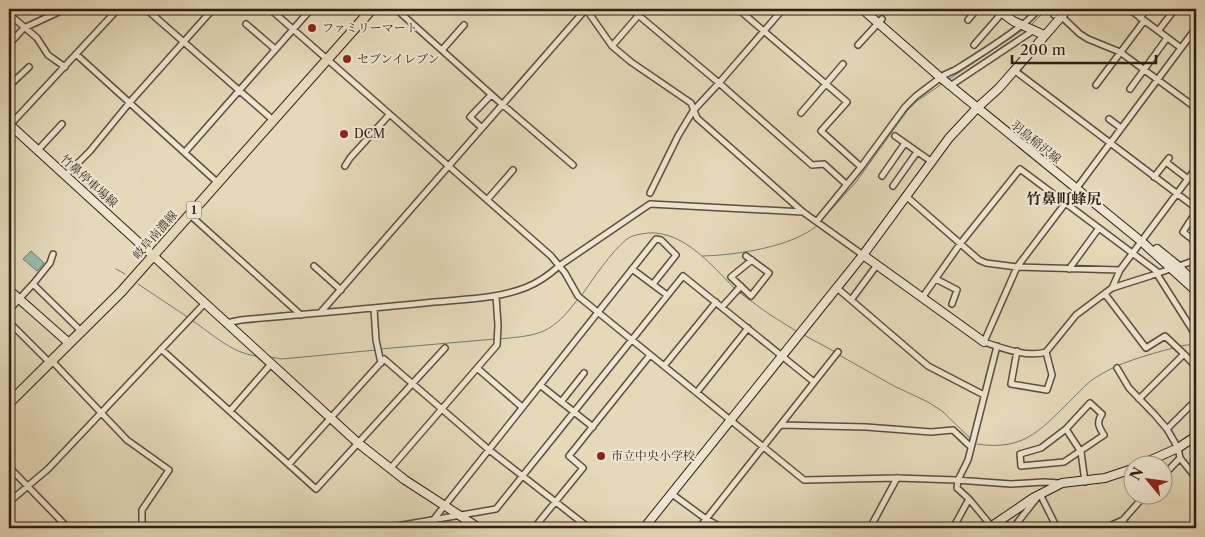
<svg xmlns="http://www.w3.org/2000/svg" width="1205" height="537" viewBox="0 0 1205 537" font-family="'Libre Caslon Text','Noto Serif JP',serif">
<rect width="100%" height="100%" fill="#e5d9b9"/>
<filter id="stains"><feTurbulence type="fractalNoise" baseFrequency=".004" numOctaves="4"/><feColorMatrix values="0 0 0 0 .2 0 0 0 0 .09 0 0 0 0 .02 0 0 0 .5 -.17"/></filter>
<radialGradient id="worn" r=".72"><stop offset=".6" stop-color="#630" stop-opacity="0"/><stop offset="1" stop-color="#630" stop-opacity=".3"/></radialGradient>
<path fill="#96baac" stroke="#6d7c70" d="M31,251L44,263L37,271L23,259Z"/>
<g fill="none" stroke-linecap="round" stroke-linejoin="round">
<path stroke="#6d7c70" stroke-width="1" d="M1031,25L1043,13L1045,9
M948,80L1023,30
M820,222L856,182L907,111L917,101L942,84
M703,256C737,255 792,247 818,225
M116,269L125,274
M138,284L189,318
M740,293L769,314L796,331
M581,296C595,277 609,254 627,239C631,236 636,235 641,234C679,226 710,263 734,288
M193,321C212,334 232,353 256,356
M804,335L835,352
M499,339C542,335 551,334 578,299
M1180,346L1196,344
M380,349L495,339
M839,355L894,386L928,402L942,411L971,439
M270,357L282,359L376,350
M977,444C1026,452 1043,427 1075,396C1081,390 1087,383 1095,378C1117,363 1147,355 1173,348"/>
<g stroke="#5c4e3f" stroke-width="8">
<path id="street" d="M146,9L273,120
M270,9L551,256L565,273L578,296L804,480L897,478L956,480L1011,484L1044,482L1059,483
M396,9L503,105L573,165
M586,9L612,46L631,62L691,103L697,118L803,212L863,255
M631,9L719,83L812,165L824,164L846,184
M738,9L847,102L821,131L861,167
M1052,9L1054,15
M1133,12L1181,48
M9,14L37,38L48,55L65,67
M1061,16L1080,34L1088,39L1120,52L1196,108
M1140,18L1147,9
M968,20L977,9
M246,24L275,49
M1196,28L1076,189L1017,267L984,342C1002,348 1027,358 1046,352L1076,315L1112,288L1120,270L1196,168
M1158,31L1175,9
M9,44L24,28L65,9
M858,45L882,19
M974,45L1002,13
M612,46L644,9
M442,50L464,25
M77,55L218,183
M1014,70L1196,208
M1096,85L1144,21
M9,86L29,67
M950,86L1034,30
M1130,89L1167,38
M801,113L843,64
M1109,119L1121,128
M10,125L118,9
M482,128L470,117L491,95
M895,136L932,162
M38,150L62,124
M185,152L311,9
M1166,162L1188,179
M345,166L350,158L389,115
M66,175L90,151L130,102L213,9
M882,176L905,143
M1154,177L1169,158
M893,186L917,152
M650,193L678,136L693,111L719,83L783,9
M907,197L979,260L986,263L1017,267L1120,270
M487,200L513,170
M190,215L301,315
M817,221L861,167L905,107L916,96L944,75L955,70C971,60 1031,23 1038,9
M1196,221L1192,218L1183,232L1196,242
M746,256L769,273L751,296L731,277L752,260
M314,266L341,290
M632,269L667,295
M1069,269L1099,228
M1157,274L1195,334L1196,331
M936,279L957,290L952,304
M33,284L50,263L53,254
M837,288L928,366L984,395
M1112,288L1150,276L1196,260
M1105,294L1146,348L1165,336L1184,354
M922,298L960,244L1020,169L1159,273
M851,300L877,265
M722,307L741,286
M374,309L376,340L381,363
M9,310L33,284L81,331
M321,312L586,9
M9,322L50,363
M226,323L241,320C305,314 369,309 434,302C465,299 498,299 527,287C539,282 549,275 559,266L650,204L803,212
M161,349L316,489L445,348
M1017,351L1011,384L1047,390L1052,375L1046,352
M52,361L127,440L169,470L142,510V528
M664,366L716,302
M477,368L522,407
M1117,368L1129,388L1155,415L1167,429L1178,448L1180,458L1196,478
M540,385L593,427
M697,392L748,328
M1139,399L1184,354L1196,367
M561,402L584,373
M230,411L271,364
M781,425L866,427L931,432L953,430L971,447
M1066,429L1041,448L1020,454L1021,466L1064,462L1104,435C1099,427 1096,423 1102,414L1090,403L1066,429L1081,452L1085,482
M1167,429L1196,400
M289,464L384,359L488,449L589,528
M9,467L68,528
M390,469L497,345L498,325L496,296
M1162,477L1180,458
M672,494L706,519L723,528
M969,499L993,528
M9,502L48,469L205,303
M434,519L656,239L661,240L676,255L653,284
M1123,520L1128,528
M385,528L496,509L683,276L814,382
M534,528L583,468L569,456L650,355
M699,528L838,352
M870,528L897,478
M953,528L969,499L957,488L958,480L968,460L997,346
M1013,528L1040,494L1057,528
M1105,528L1123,520L1146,494"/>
</g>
<g stroke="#2f1f16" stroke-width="10">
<path id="secondary" d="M862,9L941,78L1142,242L1196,291
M997,9L1013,21L1044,35
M9,124L358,443L405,480L479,528
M1157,249L1178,266L1196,284
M863,255L984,342
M9,290L69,343
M1142,464L1178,448L1196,436
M644,528L863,255L949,138L977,108L999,88L1068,9
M989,528L1033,498L1062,483L1105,478L1132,469"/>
</g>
<g stroke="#2f1f16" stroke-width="11">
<path id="primary" d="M9,403L121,292L372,9"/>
</g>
<use href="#street" stroke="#eee6d2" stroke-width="5"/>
<use href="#secondary" stroke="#eee6d2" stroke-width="8"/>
<use href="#primary" stroke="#e5d9b9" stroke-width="9"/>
</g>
<g fill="#8f2418" stroke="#eee6d2" stroke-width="2">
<circle cx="312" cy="28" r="5"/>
<circle cx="347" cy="59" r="5"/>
<circle cx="344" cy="134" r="5"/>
<circle cx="601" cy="456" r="5"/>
</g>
<g text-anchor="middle" stroke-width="4" stroke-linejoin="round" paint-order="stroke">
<rect fill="#eee6d2" stroke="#685b4e" stroke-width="1" x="186.5" y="201.5" width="15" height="17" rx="4"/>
<g font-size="11" font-weight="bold" fill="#2f1f16">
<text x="194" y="214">1</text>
</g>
<g font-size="12" fill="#2f1f16" stroke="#eee6d2" text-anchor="start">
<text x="322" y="32">ファミリーマート</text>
<text x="357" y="63">セブンイレブン</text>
<text x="354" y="138">DCM</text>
<text x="611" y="460">市立中央小学校</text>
</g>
<g font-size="12" fill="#2f1f16" stroke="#eee6d2">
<text transform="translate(1036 142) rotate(39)" y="4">羽島稲沢線</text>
<text transform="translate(89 181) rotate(42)" y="4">竹鼻停車場線</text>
<text transform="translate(155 235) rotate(-48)" y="4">岐阜南濃線</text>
</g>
<g font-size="15" font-weight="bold" fill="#2f1f16" stroke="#eee6d2">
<text x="1064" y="204">竹鼻町蜂尻</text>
</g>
</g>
<rect width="1205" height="537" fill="none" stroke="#e5d9b9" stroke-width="30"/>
<rect x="10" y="10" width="1185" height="517" fill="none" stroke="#2f1f16" stroke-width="2.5"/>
<rect x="15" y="15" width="1175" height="507" fill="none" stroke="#2f1f16"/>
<g transform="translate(1148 480) rotate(299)"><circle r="24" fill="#eee6d2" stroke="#a29687"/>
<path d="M0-4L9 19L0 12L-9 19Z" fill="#8f2418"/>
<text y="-8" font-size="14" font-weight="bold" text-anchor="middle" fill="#2f1f16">N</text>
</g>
<path d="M1012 55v8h144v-8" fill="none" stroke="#2f1f16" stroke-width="2.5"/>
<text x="1020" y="55" font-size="15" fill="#2f1f16" stroke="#eee6d2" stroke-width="4" paint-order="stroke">200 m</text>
<rect width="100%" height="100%" filter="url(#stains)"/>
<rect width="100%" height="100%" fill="url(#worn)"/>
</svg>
